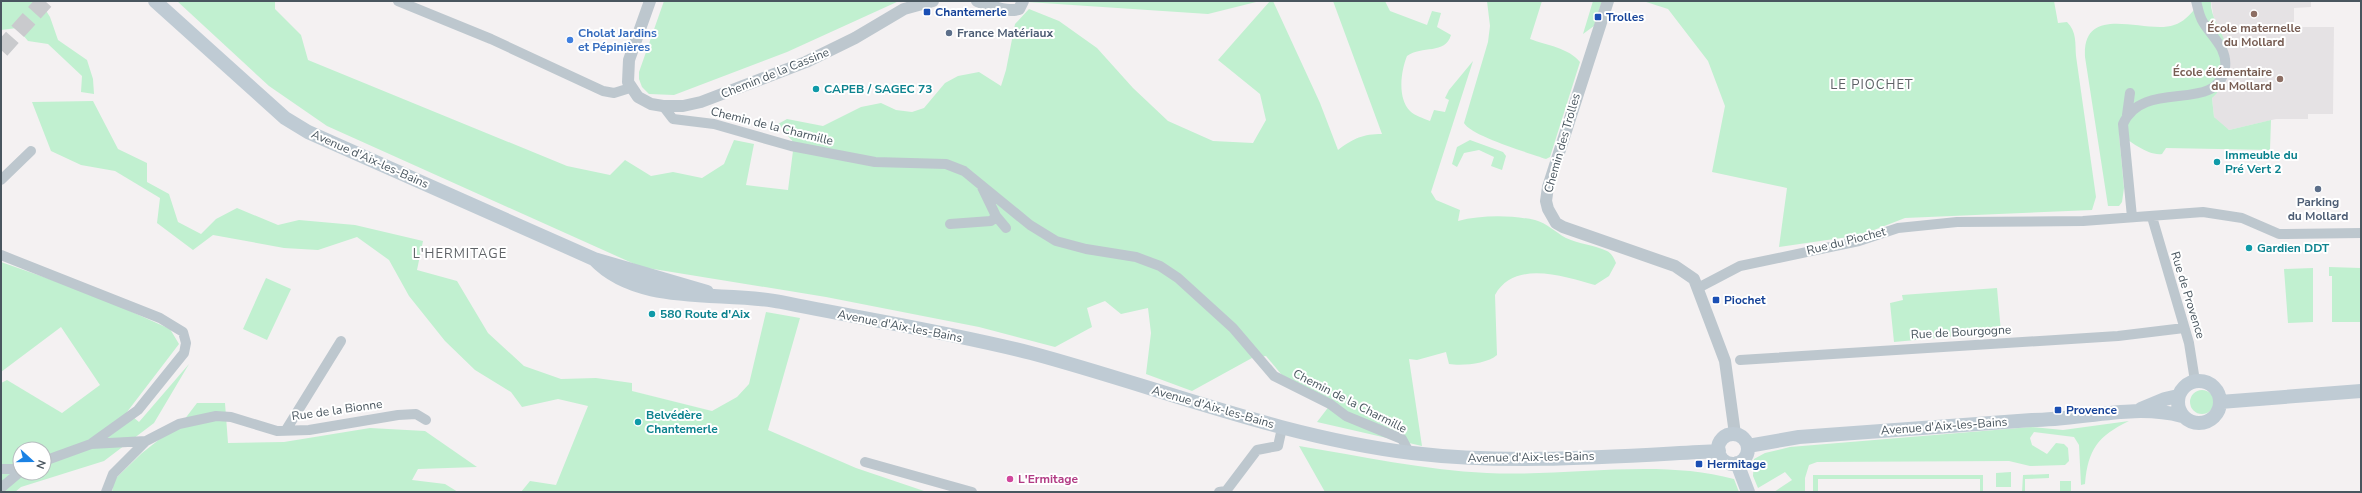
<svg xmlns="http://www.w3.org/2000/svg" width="2362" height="493" viewBox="0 0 2362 493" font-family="'Nunito Sans',sans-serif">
<rect width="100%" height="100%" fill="#f4f1f2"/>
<path fill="#e5e2e4" d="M2211,1H2311V7L2294,8V27H2334L2333,114H2308V119H2276L2229,130L2222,126L2214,117L2212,98L2225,42L2214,20Z"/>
<path fill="#c1f0d0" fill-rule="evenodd" d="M1,1H40L50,17L58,40L87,60L93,79L94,94L81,92L82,76L48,44L28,41L17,28L1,30Z
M177,1H275V9L301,35L308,60L567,166L610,175L625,160L651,176L673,172L702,178L724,164L734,140L754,144L746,185L788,190L794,143L778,124L787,119L823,126L861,107L881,103L896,110L912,112L924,108L945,83L958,76L979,72L1001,86L1006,70L1015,24L1029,9L1059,21L1097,48L1133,88L1168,121L1213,141L1253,143L1266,120L1260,94L1218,60L1270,1H1273L1320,103L1338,150C1354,138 1363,134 1382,134L1333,1H1385L1390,11L1427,25L1432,11L1441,13L1437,27L1451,35C1445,55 1422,45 1407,56C1401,71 1397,98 1410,111C1415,116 1423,118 1430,121L1434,110L1445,112L1449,100L1445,98L1449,90L1473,61L1431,192L1436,200L1460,210L1458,221C1481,215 1511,215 1535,220C1547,223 1555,232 1566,238C1579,244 1594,245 1607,251C1612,254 1614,258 1616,263L1609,276L1595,285C1565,277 1515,259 1495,295L1497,355C1487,364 1462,366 1449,364L1446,352L1417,360L1409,359L1422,446L1317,422L1330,405L1281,374L1266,356L1252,358L1192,391L1146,374L1151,333L1148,308L1121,314L1105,301L1087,308L1092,327L1055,347L979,327L826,297L641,267L327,126L269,86Z
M664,1H899L787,52L674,95L649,94L642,87L639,79V72Z
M1014,1H1260L1208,14Z
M1487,1H1542L1530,39C1546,45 1569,48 1580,62L1550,157L1546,159C1529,153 1471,136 1464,123L1488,42L1490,26Z
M1593,1H1602L1594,26L1583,34Z
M1643,1H2054L2058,23L2067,22C2077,32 2075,43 2076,56L2096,197L2092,210L1905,218L1874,230L1848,237L1779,247L1787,188L1712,172L1725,106L1708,61L1668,9Z
M2194,1H2211C2210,16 2220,28 2225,42C2232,63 2228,84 2212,98L2214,117L2229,130L2271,120L2270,150L2166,148L2162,154C2148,156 2130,141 2119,134L2124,188L2122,202L2119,206H2108L2085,57C2082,1 2146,35 2174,25C2184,22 2189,15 2196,8Z
M93,101L118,149L147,163V182L169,194L178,222L201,234L216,219L237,208L278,225L299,220L355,225L423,241L417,270L457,281L488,333L524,366L561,379L596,378L632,383V391L712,411L737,397L749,384L766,312L800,318L768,430L856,468L927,492H521L530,481L556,485L588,406L558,399L522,407L511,392L475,370L445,341L409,296L389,260L357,237L318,250L284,248L213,235L193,250L157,223L160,198L115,171L81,165L51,151L32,102Z
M1470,140L1503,152L1506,156L1502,170L1491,166L1494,157L1479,150L1464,153L1457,167L1452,164L1457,147Z
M1,262L92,294L170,329L179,344L127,412L139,422L189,364L154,423L104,461L21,487L15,492H1V383L7,380L62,413L100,385L61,327L1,372ZM20,449H44V473H20Z
M2329,267L2361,268V322H2332V276H2329Z
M2313,268V322L2288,323L2284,269Z
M266,278L291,289L267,340L243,329Z
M1997,288L2001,332L1894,342L1890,303L1903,300L1902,295Z
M2190 402a12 12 0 1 1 24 0a12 12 0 1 1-24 0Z
M197,403H225L228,443L284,442L370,428L425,431L477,467L418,469L412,480L445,484L458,492H112L114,480L142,453L184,420Z
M2129,421C2098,436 2088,449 2085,484L2081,485L2079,445L2074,437L2034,432L2030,438L2032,445L2047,454L2056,443L2064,444L2068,448L2069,461L2065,465L2030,466L2009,461L1817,462L1809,465L1805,478V492H1774L1792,480L1785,472L1758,488L1753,476L1754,459L1765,453L1790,447L2031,427L2063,430Z
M1299,446C1361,456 1424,470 1487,473C1566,477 1658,458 1734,479L1739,492H1325Z
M2011,472V487H1996V473Z
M2049,474V478L2025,479V492H2022L2023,475Z
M1813,475H1983V492H1980V479H1818V492H1813Z
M2060,481H2071V492H2060Z"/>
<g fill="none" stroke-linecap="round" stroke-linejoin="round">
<path stroke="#c9cacd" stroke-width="17" stroke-dasharray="17 8" stroke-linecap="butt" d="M1,50L45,1"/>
<path stroke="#bdc7ce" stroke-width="10" d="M398,1L491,39L603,91L614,93L630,88
M663,106L673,119L714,124L791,146L875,162L946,164L964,171L1030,225L1056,241L1086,249L1136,257L1160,266L1178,278L1233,328L1274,376L1330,404L1346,416L1402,439L1409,452
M2127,115L2130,93
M1,180L31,151
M996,216L1006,228
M2132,217L2123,124C2144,77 2217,115 2225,68C2228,48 2211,36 2203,22C2199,16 2198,8 2196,1
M2152,217L2189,343L2195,381
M950,224L991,221L996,216L982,187
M1,255L160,318L183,332L186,343L184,353L138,410L92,443
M1698,288L1740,266L1859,241L1898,228L1957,222L2083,221L2203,212L2242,218L2279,234L2361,233
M1740,360L2118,336L2184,328
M286,430L341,341
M44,461L91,444L146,441L179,424L216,416L231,417L277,431L309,430L398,415L416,414L426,420
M865,462L972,492
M1,469H20
M1,488L20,472
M106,492L113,474L146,441
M1219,492L1226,491L1257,450L1278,446L1282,428"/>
<path stroke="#bdc7ce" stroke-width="12" d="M650,1L629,60L628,82L638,97L651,104L663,106H683L701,102L806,62L855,38L904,9L933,1
M977,1C990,5 1005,13 1019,9L1023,1
M1608,1L1548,187L1546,201L1548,209L1556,223L1563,227L1675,266L1694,279L1725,361L1735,434"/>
<path stroke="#bfcbd4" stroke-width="14" d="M155,1L285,118L308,132L594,259L707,292
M594,259C639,307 723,290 781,302C864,319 949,332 1031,353C1158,387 1281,437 1412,453C1513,465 1618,456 1719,451
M2178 402a21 21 0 1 1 42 0a21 21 0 1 1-42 0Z
M2220,402L2361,391
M2141,409L2165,399L2178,396
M1718 449a15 15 0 1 1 30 0a15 15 0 1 1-30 0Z
M1748,446L1799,437L2032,420C2082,420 2133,403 2182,416
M1737,463L1748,492"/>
</g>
<g fill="#1a4fb4" stroke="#fff" stroke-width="1.5">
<rect x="923" y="8" width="8" height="8" rx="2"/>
<rect x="1594" y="13" width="8" height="8" rx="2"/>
<rect x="1712" y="296" width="8" height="8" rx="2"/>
<rect x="2054" y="406" width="8" height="8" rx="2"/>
<rect x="1695" y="460" width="8" height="8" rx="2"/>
</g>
<g fill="#8d6e63" stroke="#fff" stroke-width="1.5">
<circle cx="2254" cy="14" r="4"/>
<circle cx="2280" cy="79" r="4"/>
</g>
<g fill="#5c6f8a" stroke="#fff" stroke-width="1.5">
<circle cx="949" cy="33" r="4"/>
<circle cx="2318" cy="189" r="4"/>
</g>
<circle fill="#3f7fe0" stroke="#fff" stroke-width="1.5" cx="570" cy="40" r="4"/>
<g fill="#0f9aa8" stroke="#fff" stroke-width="1.5">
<circle cx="816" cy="89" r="4"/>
<circle cx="2217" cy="162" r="4"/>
<circle cx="2249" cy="248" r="4"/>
<circle cx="652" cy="314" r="4"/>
<circle cx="638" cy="422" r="4"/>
</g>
<circle fill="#d1479c" stroke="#fff" stroke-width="1.5" cx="1010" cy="479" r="4"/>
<g text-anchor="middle" stroke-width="4" stroke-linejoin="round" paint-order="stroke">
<g font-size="12" font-weight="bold" fill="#164399" stroke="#fff" text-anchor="start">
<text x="935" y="16">Chantemerle</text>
<text x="1606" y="21">Trolles</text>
<text x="1724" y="304">Piochet</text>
<text x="2066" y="414">Provence</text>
<text x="1707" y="468">Hermitage</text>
</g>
<g font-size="12" font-weight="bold" fill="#785e54" stroke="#fff">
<text x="2254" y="32">École maternelle<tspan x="2254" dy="14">du Mollard</tspan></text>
<text x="2272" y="76" text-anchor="end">École élémentaire<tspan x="2272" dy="14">du Mollard</tspan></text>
</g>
<g font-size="12" font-weight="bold" fill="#366cbe" stroke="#fff" text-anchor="start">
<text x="578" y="37">Cholat Jardins<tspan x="578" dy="14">et Pépinières</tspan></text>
</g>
<g font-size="12" font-weight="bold" fill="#4e5e75" stroke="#fff" text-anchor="start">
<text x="957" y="37">France Matériaux</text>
<text x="2318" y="206" text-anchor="middle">Parking<tspan x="2318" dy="14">du Mollard</tspan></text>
</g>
<g font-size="12" fill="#49565f" stroke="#fff">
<text transform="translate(775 73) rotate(-22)" y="4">Chemin de la Cassine</text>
<text transform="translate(772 126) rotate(14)" y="4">Chemin de la Charmille</text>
<text transform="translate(1562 143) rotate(-74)" y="4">Chemin des Trolles</text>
<text transform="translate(370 159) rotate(24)" y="4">Avenue d'Aix-les-Bains</text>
<text transform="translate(1846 241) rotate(-14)" y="4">Rue du Piochet</text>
<text transform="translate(2188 295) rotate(73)" y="4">Rue de Provence</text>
<text transform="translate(900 326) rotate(11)" y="4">Avenue d'Aix-les-Bains</text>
<text transform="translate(1961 332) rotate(-3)" y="4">Rue de Bourgogne</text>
<text transform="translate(1350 401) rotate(27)" y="4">Chemin de la Charmille</text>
<text transform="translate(1213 407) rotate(16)" y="4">Avenue d'Aix-les-Bains</text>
<text transform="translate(337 410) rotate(-8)" y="4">Rue de la Bionne</text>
<text transform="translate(1944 426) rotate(-4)" y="4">Avenue d'Aix-les-Bains</text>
<text transform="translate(1531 457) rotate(-1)" y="4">Avenue d'Aix-les-Bains</text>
</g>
<g font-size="12" font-weight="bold" fill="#0d838f" stroke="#fff" text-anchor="start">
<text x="824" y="93">CAPEB / SAGEC 73</text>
<text x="2225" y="159">Immeuble du<tspan x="2225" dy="14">Pré Vert 2</tspan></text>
<text x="2257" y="252">Gardien DDT</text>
<text x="660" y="318">580 Route d'Aix</text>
<text x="646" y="419">Belvédère<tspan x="646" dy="14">Chantemerle</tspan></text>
</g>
<g font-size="12" font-weight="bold" fill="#b23c85" stroke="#fff" text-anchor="start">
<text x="1018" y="483">L'Ermitage</text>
</g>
<g font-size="13" letter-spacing="1" fill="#5e6266" stroke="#fff">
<text x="1872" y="89">LE PIOCHET</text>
<text x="460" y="258">L'HERMITAGE</text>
</g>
</g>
<rect width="2362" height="493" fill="none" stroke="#49565f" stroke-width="4"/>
<g transform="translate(32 461) rotate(111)"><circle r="19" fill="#ffffff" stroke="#b6bbbf"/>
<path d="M0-3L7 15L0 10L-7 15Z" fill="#1b82e4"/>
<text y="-6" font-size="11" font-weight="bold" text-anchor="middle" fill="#49565f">N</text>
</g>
</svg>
